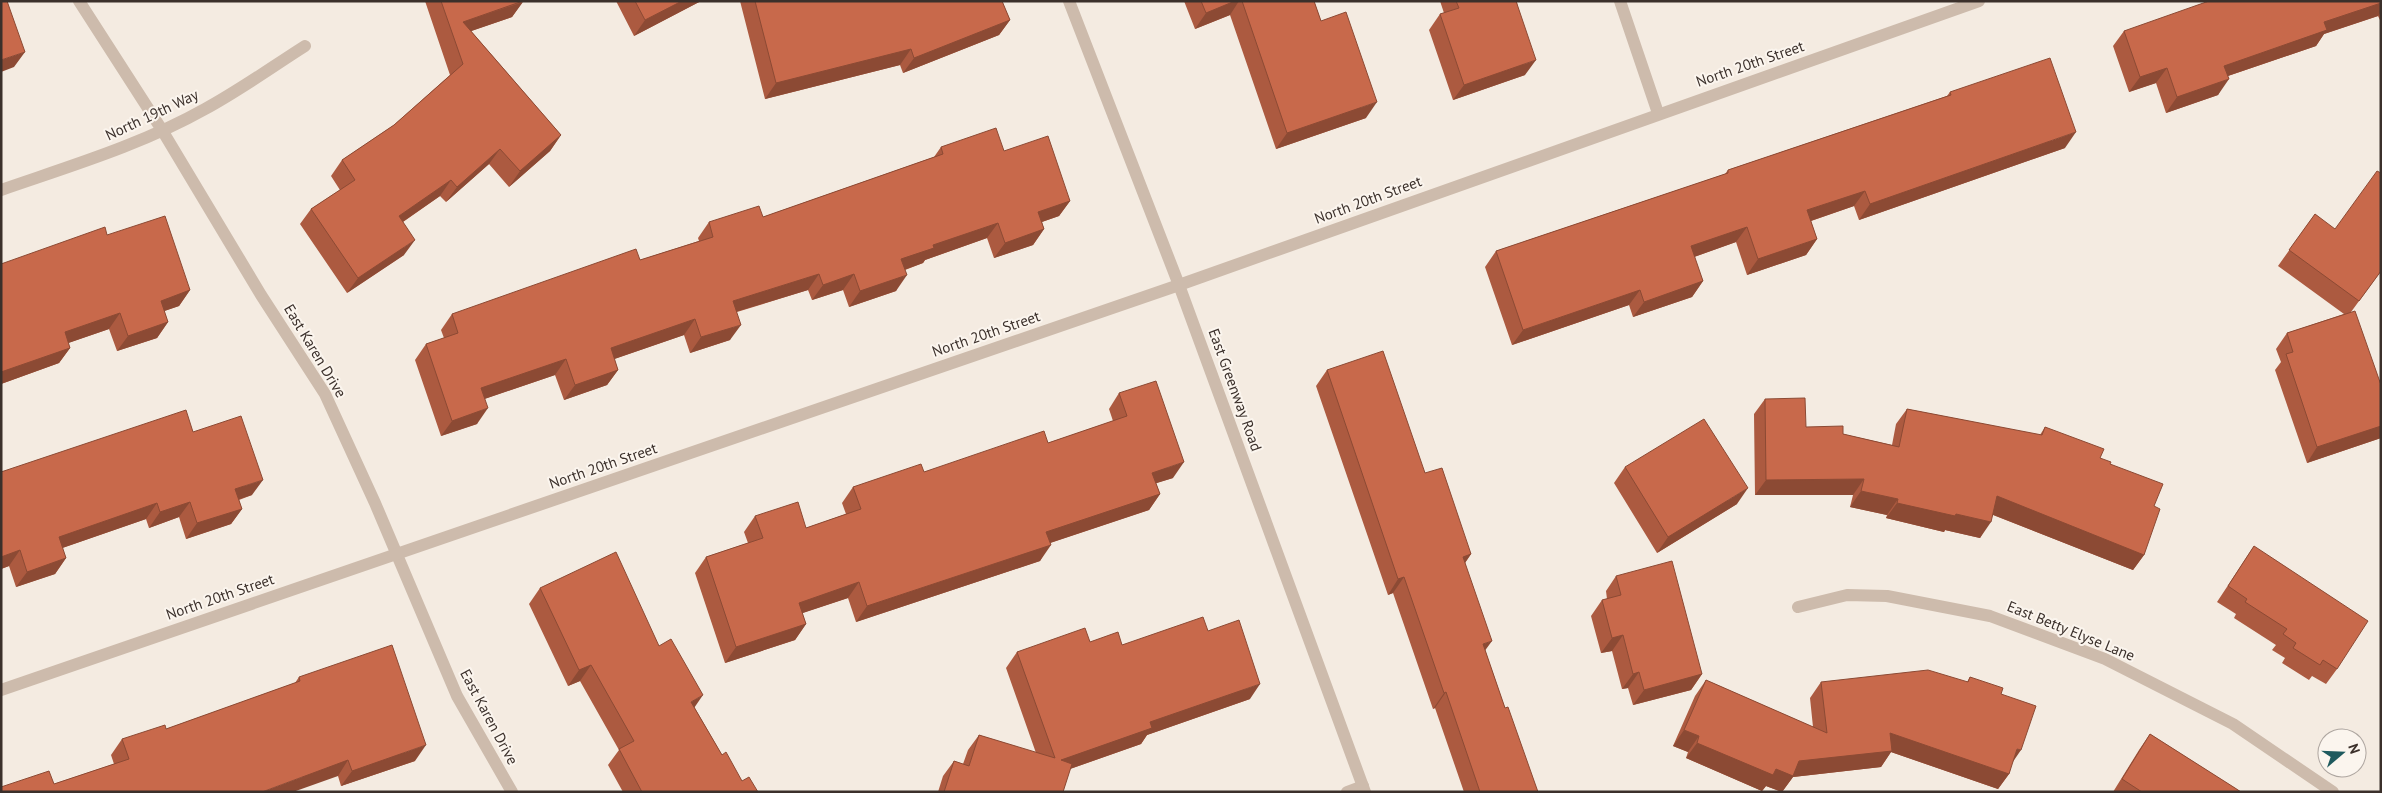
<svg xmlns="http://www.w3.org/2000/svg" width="2382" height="793" viewBox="0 0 2382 793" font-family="'PT Sans',sans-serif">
<rect width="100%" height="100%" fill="#f4ebe1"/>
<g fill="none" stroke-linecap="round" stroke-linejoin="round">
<path stroke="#cdbbac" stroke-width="12" d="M79,1L162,130L261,295L325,394L375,503L457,696L512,792
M1069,1L1179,285
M1620,1L1658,113
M1,190C70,166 141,145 205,109C240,90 272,67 305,46
M1798,607L1847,595L1887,596L1990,616L2105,659L2233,724L2333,792
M1347,792L1363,786"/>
<path stroke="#cdbbac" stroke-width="12" d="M1179,285L1365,792
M1,690L1179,285L1979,1"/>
</g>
<path fill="#ac5a40" d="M425,1H523L512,17L471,31L561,135L550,151L509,187L489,164L446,202L440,196L403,222L404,255L347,293L300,224L311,209L340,190L331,176L342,160L394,125L450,75Z
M616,1H701L634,36Z
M740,1H1002L1010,20L999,35L903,73L900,65L765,99Z
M1184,1H1314L1321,21L1366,118L1276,149L1230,15L1195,29Z
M1440,1H1520L1517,2L1525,75L1453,100L1429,30L1440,14L1444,13Z
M2381,1V22L2378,16L2324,34L2316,46L2228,76L2218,95L2166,113L2156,83L2129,92L2113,46L2124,31Z
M1950,92L2065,148L1859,220L1854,206L1811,221L1817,239L1806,255L1747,275L1736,242L1694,257L1703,281L1692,297L1633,317L1629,305L1512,345L1485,267L1496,251L1725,174L1728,170L1947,96Z
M941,147L1004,151L1070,201L1059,216L1042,222L1044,229L1033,245L994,258L987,238L925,260L923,263L905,270L896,291L849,307L843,290L812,300L808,290L737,312L730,340L690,353L684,335L614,359L618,370L607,385L564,400L555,375L484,399L477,424L441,436L415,360L426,344L444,338L441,330L452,314L640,260L699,241L698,238L709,222L763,217L934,157Z
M2315,214L2381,271L2351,312L2381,385V438L2307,463L2275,370L2281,362L2276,349L2287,333L2344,314L2278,266Z
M107,235L190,290L179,306L164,311L168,322L157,338L117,351L109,329L68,343L70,348L59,363L1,384V264Z
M1327,370L1425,473L1471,554L1465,563L1485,650L1505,708L1538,792H1464L1435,708L1433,709L1393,593L1388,595L1316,386Z
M1119,393L1173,478L1156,483L1160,494L1149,510L1050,543L1040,561L856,622L848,598L802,613L806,624L795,640L725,663L695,573L706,557L748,543L744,532L755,516L806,528L846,514L842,503L853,487L924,472L1048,443L1113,421L1109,409Z
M1765,399L1806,427L1843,434L1892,445L1896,424L1907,409L2040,435L2045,427L2110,464L2154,506L2144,555L2133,570L1993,515L1980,538L1945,530L1944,532L1886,518L1887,515L1850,507L1853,495H1755L1754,414Z
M193,432L252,495L239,500L242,509L231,524L186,539L179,517L149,528L146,519L62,548L66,558L55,574L16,587L9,566L1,569V472Z
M1625,467L1737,504L1657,553L1614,483Z
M2254,546L2337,669L2326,684L2312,676L2309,680L2282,663L2285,658L2272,650L2276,645L2234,618L2236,614L2217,602Z
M1616,576L1702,674L1691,690L1633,705L1628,688L1622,689L1612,651L1601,653L1591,616L1602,600L1607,599L1606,591Z
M540,588L659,646L722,755L742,781L758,792H623L608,765L619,750L580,681L568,686L529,604Z
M1208,631L1250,699L1147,735L1141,744L1070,769L1063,792H938L943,776L954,761L963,764L968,750L979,735L1036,753L1006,668L1017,652L1090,642L1122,645Z
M299,677L415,761L341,786L338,776L54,784L114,764L111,755L122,739L166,729L295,683Z
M1970,677L2001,694L2012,762L2009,774L1998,789L1891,752L1881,767L1793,777L1782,792L1766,786L1762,791L1686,758L1688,752L1673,746L1695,696L1706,680L1813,727L1810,698L1821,682H1967Z
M2150,734L2241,792H2113L2139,750Z"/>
<path fill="#8c4a34" d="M682,1H701L634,36L645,20Z
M1235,1H1239L1230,15L1195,29L1206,13Z
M523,2L512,17L454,37L463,22Z
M2381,3V12L2378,16L2324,34L2316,46L2213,81L2224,66L2324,22Z
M1010,20L999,35L903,73L914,58Z
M911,49L900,65L765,99L776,83Z
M25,52L14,67L1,72V60Z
M1536,60L1525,75L1453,100L1464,85Z
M2167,68L2156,83L2129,92L2140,77Z
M2229,79L2218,95L2166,113L2177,97Z
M1377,102L1366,118L1276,149L1287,133Z
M2076,132L2065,148L1859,220L1870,204Z
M561,135L550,151L509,187L520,171Z
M500,149L489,164L446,202L457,187Z
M451,180L440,196L388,232L399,216Z
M1865,191L1854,206L1796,226L1807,210Z
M1070,201L1059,216L1027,227L1038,212Z
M998,223L987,238L925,260L923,263L890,275L901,259L933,245Z
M1747,227L1736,242L1680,262L1691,246Z
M1044,229L1033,245L994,258L1005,243Z
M1817,239L1806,255L1747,275L1758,259Z
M415,240L404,255L347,293L358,278Z
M819,274L808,290L722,316L733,301Z
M854,274L843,290L812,300L823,285Z
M907,275L896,291L849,307L860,291Z
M1703,281L1692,297L1633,317L1644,302Z
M190,290L179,306L150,316L161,301Z
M1640,290L1629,305L1512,345L1523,330Z
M120,313L109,329L54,348L65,332Z
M695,319L684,335L600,364L611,348Z
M168,322L157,338L117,351L128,336Z
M741,325L730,340L690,353L701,337Z
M70,348L59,363L1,384V372Z
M566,359L555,375L470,404L481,388Z
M618,370L607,385L564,400L575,385Z
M488,408L477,424L441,436L452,421Z
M2381,426V438L2307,463L2317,447Z
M1184,462L1173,478L1141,488L1152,473Z
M1864,479L1853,495H1755L1766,480Z
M263,480L252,495L224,504L235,489Z
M1748,488L1737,504L1657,553L1668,537Z
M1861,491L1898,499L1887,515L1850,507Z
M1160,494L1149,510L1035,548L1046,532Z
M1997,496L2144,555L2133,570L1986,512Z
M190,502L179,517L149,528L160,512Z
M157,503L146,519L48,553L59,537Z
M1897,503L1956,514L1991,522L1980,538L1945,530L1944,532L1886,518Z
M242,509L231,524L186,539L197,523Z
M1051,545L1040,561L856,622L867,606Z
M20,550L9,566L1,569V557Z
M1471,554L1460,570L1463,557Z
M66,558L55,574L16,587L27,572Z
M1404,577L1393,593L1388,595L1398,579Z
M859,582L848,598L788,618L799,603Z
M806,624L795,640L725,663L736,647Z
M1623,635L1612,651L1601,653L1612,638Z
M1492,641L1481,656L1483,644Z
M591,665L580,681L568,686L579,670Z
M1639,672L1628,688L1622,689L1633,674Z
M1702,674L1691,690L1633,705L1644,690Z
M1260,684L1250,699L1147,735L1141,744L1050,776L1061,760L1150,722Z
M1446,692L1435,708L1433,709L1444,693Z
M703,695L692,711L691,702Z
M1684,730L1699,736L1688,752L1673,746Z
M1890,733L2009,774L1998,789L1891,752L1881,767L1793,777L1782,792L1766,786L1762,791L1686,758L1697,743L1776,769Z
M426,745L415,761L341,786L352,771Z
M2017,749L2021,750L2010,766Z
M348,760L338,776L293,792H262Z"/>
<path fill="#c8694b" stroke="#8c4a34" d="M1,1H7L25,52L1,60Z
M441,1H523L463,22L561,135L520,171L500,149L457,187L451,180L399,216L415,240L358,278L311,209L355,180L342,160L394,125L463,64Z
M635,1H682L645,20Z
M755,1H1002L1010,20L914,58L911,49L776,83Z
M1201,1H1235L1206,13Z
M1242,1H1314L1321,21L1346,12L1377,102L1287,133Z
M1456,1H1516L1536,60L1464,85L1440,14L1459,8Z
M2209,1H2381V3L2324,22L2327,30L2224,66L2229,79L2177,97L2167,68L2140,77L2124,31Z
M2050,58L2076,132L1870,204L1865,191L1807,210L1817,239L1758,259L1747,227L1691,246L1703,281L1644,302L1640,290L1523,330L1496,251L1728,173V170L1951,95L1950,92Z
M996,128L1004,151L1048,136L1070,201L1038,212L1044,229L1005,243L998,223L933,245L934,248L901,259L907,275L860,291L854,274L823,285L819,274L733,301L741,325L701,337L695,319L611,348L618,370L575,385L566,359L481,388L488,408L452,421L426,344L458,333L452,314L636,249L640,260L713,237L709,222L759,206L763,217L943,154L941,147Z
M2377,171L2381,173V271L2359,301L2289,250L2315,214L2335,229Z
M165,216L190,290L161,301L168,322L128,336L120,313L65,332L70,348L1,372V264L105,227L107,235Z
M2355,311L2381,385V426L2317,447L2286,354L2293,352L2287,333Z
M1383,351L1425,473L1442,468L1471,554L1463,557L1492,641L1483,644L1505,708L1508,707L1538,792H1480L1446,692L1444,693L1404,577L1398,579L1327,370Z
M1156,381L1184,462L1152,473L1160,494L1046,532L1051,545L867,606L859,582L799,603L806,624L736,647L706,557L763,538L755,516L798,502L806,528L861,509L853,487L921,464L924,472L1044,431L1048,443L1127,416L1119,393Z
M1805,398L1806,427L1843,426V434L1899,447L1907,409L2042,435L2045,427L2104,449L2100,458L2111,462L2110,464L2163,484L2154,506L2160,509L2144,555L1997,496L1991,522L1956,514L1955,516L1897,503L1898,499L1861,491L1864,479L1766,480L1765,399Z
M186,410L193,432L241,416L263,480L235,489L242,509L197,523L190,502L160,512L157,503L59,537L66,558L27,572L20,550L1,557V472Z
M1704,419L1748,488L1668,537L1625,467Z
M2254,546L2368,621L2337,669L2323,660L2320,665L2293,648L2296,643L2283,634L2287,629L2245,602L2247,599L2228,586Z
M616,552L659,646L671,639L703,695L691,702L722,755L726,752L742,781L749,777L758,792H642L619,749L634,741L591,665L579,670L540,588Z
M1672,561L1702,674L1644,690L1639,672L1633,674L1623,635L1612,638L1602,600L1621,595L1616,576Z
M1203,617L1208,631L1239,620L1260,684L1150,722L1152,728L1061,760L1072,764L1063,792H944L954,761L969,766L979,735L1055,758L1017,652L1085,628L1090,642L1118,632L1122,645Z
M392,645L426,745L352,771L348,760L262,792H1V787L49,771L54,784L129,759L122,739L165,725L166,729L300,681L299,677Z
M1928,670L1968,682L1970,677L2003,688L2001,694L2036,706L2021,750L2017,749L2009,774L1890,733L1892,751L1799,761L1793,776L1776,769L1773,775L1697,743L1699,736L1684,730L1706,680L1827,733L1821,682Z
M2150,734L2235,788L2241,792H2142L2122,779Z"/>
<g text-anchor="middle" stroke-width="4" stroke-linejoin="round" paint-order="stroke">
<g font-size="15" fill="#3b302b" stroke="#fbf5ee">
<text transform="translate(1750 64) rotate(-19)" y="5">North 20th Street</text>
<text transform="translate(152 115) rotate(-25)" y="5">North 19th Way</text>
<text transform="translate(1368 200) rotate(-20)" y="5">North 20th Street</text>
<text transform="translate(986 334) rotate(-19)" y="5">North 20th Street</text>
<text transform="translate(315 351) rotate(59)" y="5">East Karen Drive</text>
<text transform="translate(1235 390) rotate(70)" y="5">East Greenway Road</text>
<text transform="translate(603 466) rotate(-19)" y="5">North 20th Street</text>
<text transform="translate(220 597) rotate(-19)" y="5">North 20th Street</text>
<text transform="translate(2071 631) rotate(22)" y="5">East Betty Elyse Lane</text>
<text transform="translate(489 717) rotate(62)" y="5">East Karen Drive</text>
</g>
</g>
<rect width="2382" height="793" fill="none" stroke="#3b302b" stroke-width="5"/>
<g transform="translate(2342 753) rotate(71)"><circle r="24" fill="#fbf5ee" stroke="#aea6a0"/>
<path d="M0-4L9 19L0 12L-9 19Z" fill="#1f5a5e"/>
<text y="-8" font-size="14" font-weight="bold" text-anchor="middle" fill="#3b302b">N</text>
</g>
</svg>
